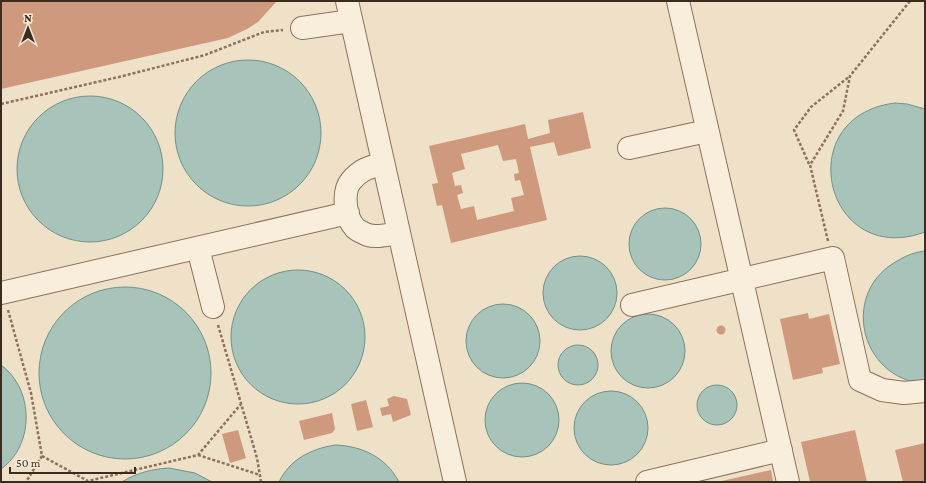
<svg xmlns="http://www.w3.org/2000/svg" width="926" height="483" viewBox="0 0 926 483" font-family="'Crimson Pro',serif">
<rect width="100%" height="100%" fill="#efe1c7"/>
<path fill="#a8c3ba" stroke="#6f9287" d="M175 133a73 73 0 1 1 146 0a73 73 0 1 1-146 0Z
M17 169a73 73 0 1 1 146 0a73 73 0 1 1-146 0Z
M895,103L907,104L925,109V232C825,269 789,116 895,103Z
M629 244a36 36 0 1 1 72 0a36 36 0 1 1-72 0Z
M925,251V384C858,378 840,290 899,260C907,255 916,252 925,251Z
M543 293a37 37 0 1 1 74 0a37 37 0 1 1-74 0Z
M231 337a67 67 0 1 1 134 0a67 67 0 1 1-134 0Z
M39 373a86 86 0 1 1 172 0a86 86 0 1 1-172 0Z
M466 341a37 37 0 1 1 74 0a37 37 0 1 1-74 0Z
M611 351a37 37 0 1 1 74 0a37 37 0 1 1-74 0Z
M558 365a20 20 0 1 1 40 0a20 20 0 1 1-40 0Z
M1,365C34,389 35,445 1,469Z
M485 420a37 37 0 1 1 74 0a37 37 0 1 1-74 0Z
M697 405a20 20 0 1 1 40 0a20 20 0 1 1-40 0Z
M574 428a37 37 0 1 1 74 0a37 37 0 1 1-74 0Z
M335,445C362,446 386,457 399,482H279C290,459 311,449 335,445Z
M169,468L195,473L212,482H122C136,473 152,469 169,468Z"/>
<path fill="#ce997d" fill-rule="evenodd" d="M1,1H277L258,22L247,29L228,38L1,89Z
M583,112L591,148L558,156L554,142L530,147L547,220L451,243L442,205L437,206L432,184L438,183L429,146L525,124L528,139L550,133L548,120ZM498,145L503,161L516,159L519,173L514,174L515,181L520,180L524,195L511,198L514,211L477,220L474,206L461,209L457,195L463,193L461,185L455,186L452,173L465,169L461,154Z
M808,313L809,319L829,314L840,364L822,368L823,373L793,380L780,319Z
M716.5 330a4.5 4.5 0 1 1 9 0a4.5 4.5 0 1 1-9 0Z
M394,396L407,399L411,415L393,422L391,414L382,416L380,408L389,406L387,399Z
M366,400L373,427L357,431L351,404Z
M332,413L335,429L332,433L304,440L299,421Z
M238,430L246,458L230,463L222,434Z
M855,430L867,482H810L801,442Z
M925,443V482H903L895,450Z
M771,470L773,482H722V481Z"/>
<g fill="none" stroke-linecap="round" stroke-linejoin="round">
<g stroke="#8c725c" stroke-width="24">
<path id="minor" d="M347,1L455,482
M678,1L788,482
M302,28L351,21
M629,148L707,131
M383,163C368,168 361,169 351,181C342,192 345,217 355,228C357,230 365,234 368,235C377,238 390,234 399,233
M198,248L213,307
M1,293L348,213
M632,305L833,258L860,380L882,390L904,393L925,391
M647,482L781,450"/>
</g>
<path stroke="#8c725c" stroke-width="2.5" stroke-dasharray="3 2" stroke-linecap="butt" d="M1,104L123,76L205,55L264,32L283,30
M809,164L794,130L811,107L850,76
M828,241L810,165L843,111L850,76L910,1
M8,310L31,393L42,456L26,482
M218,325L257,458L261,482
M198,455L260,475
M42,456L88,481L198,455L241,404"/>
<use href="#minor" stroke="#f9eedb" stroke-width="22"/>
</g>
<rect width="926" height="483" fill="none" stroke="#3c2c20" stroke-width="4"/>
<g transform="translate(28 28)" stroke="#f6ebd7" stroke-width="3" paint-order="stroke">
<path d="M0-3L7 15L0 10L-7 15Z" fill="#3c2c20"/>
<text y="-6" font-size="11" font-weight="bold" text-anchor="middle" fill="#3c2c20">N</text>
</g>
<path d="M10 467v6h125v-6" fill="none" stroke="#3c2c20" stroke-width="2"/>
<text x="16" y="467" font-size="12" fill="#3c2c20" stroke="#f6ebd7" stroke-width="3" paint-order="stroke">50 m</text>
</svg>
